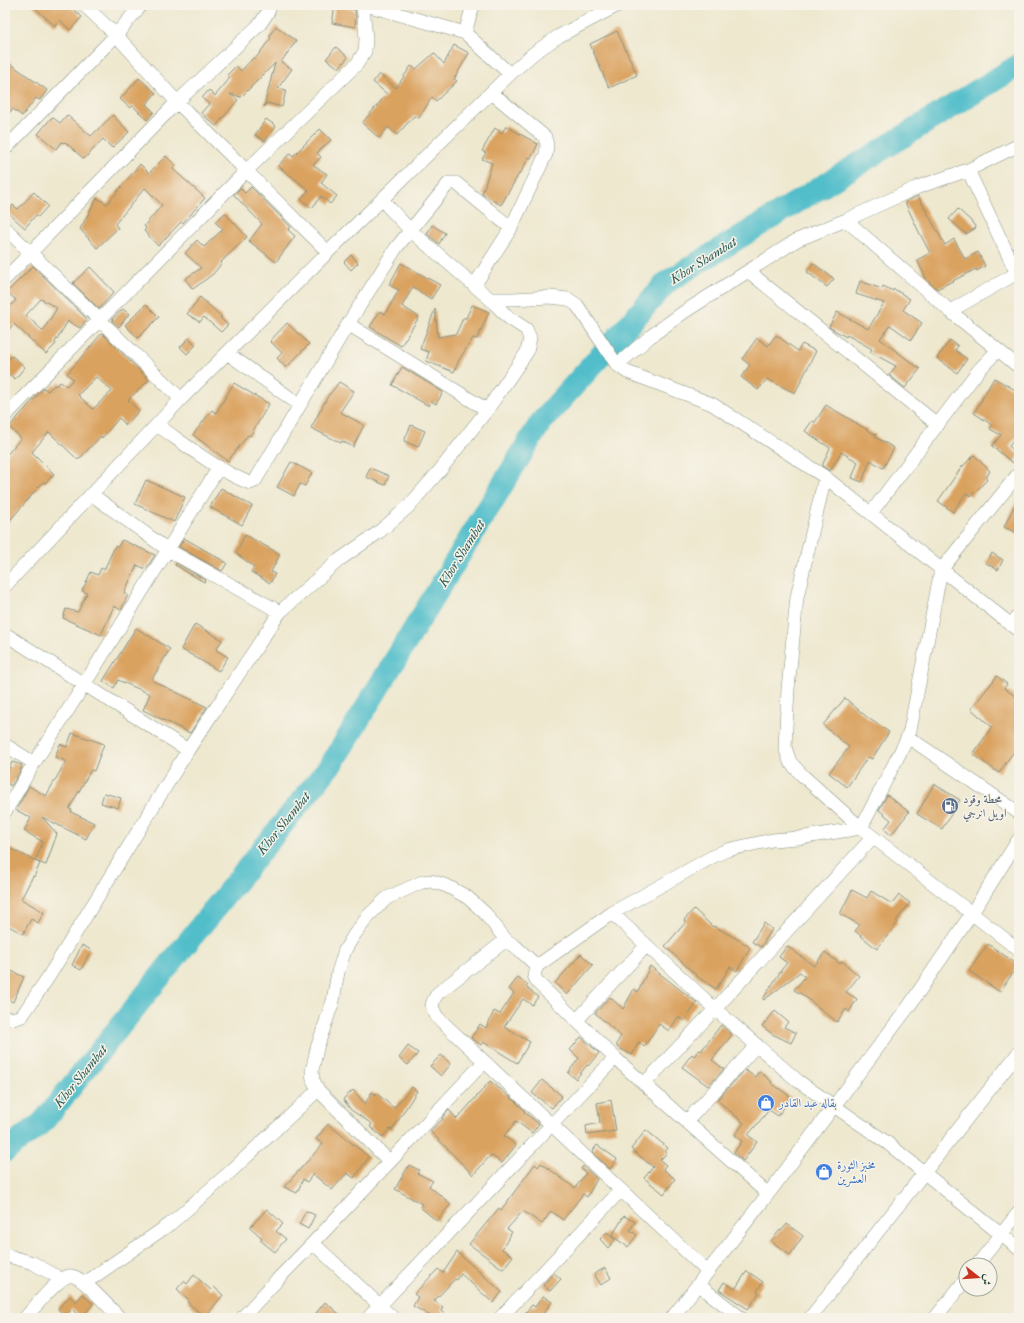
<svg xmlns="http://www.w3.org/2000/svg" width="1024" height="1323" viewBox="0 0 1024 1323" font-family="'IM FELL Great Primer',Amiri,serif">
<rect width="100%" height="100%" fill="#f7f3e8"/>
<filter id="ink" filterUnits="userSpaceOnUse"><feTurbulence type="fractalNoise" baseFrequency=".025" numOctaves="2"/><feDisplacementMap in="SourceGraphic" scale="8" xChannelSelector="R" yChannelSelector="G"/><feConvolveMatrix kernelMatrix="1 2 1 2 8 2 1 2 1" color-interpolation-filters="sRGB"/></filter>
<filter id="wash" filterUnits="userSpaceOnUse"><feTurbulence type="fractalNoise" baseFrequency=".012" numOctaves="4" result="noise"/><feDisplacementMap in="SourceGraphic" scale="16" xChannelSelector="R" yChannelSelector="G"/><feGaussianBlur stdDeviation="0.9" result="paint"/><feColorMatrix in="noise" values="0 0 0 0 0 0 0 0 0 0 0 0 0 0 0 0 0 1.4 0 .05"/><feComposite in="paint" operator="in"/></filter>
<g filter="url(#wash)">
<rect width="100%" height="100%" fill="#eee8cf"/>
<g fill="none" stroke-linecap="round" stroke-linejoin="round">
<path stroke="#51beca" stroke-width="23" d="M5,1151L42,1123L332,763L541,422L667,282L1019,65"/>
</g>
<g id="blocks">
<path fill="#daa25f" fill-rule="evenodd" d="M32,5H68L82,17L70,30L60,20L55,26Z
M335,6L355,10L356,17L355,27L332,23Z
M276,26L296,41L281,62L292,69L278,88L286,90L282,107L267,103L264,107L275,63L241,97L230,94L238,100L216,126L201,113L209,104L202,98L209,90L215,96L230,78L227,75L236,66L241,71L254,57L255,59L271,38L269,36Z
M617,31L637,75L609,88L590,44Z
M454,45L469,53L454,79L457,81L436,101L432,97L419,118L414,116L397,135L388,127L379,138L362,123L387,94L373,82L379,74L396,88L411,66L416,69L434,53L444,64Z
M336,47L348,57L339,68L326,59Z
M5,60L47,90L40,100L36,98L22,116L13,109L5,117Z
M139,78L156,93L146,104L154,112L147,120L133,106L130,108L120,99Z
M67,115L91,136L113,115L129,132L112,148L103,139L84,159L65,142L64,143L62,142L56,149L38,134L52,117L60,123Z
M266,119L276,126L265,141L255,135Z
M506,126L538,144L531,158L529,157L521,172H520L501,205L482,194L492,163L482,159L486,153L482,151L495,128L502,133Z
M320,129L331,140L317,153L321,157L313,165L327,174L321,183L337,196L330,204L321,196L312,208L301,199L309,190L278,166L290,153L293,156Z
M166,156L176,166L173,169L205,198L183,223L181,222L158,246L144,231L146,228L144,226L162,205L145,188L115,224L118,228L97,248L80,229L97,198L107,204L140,164L149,173Z
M251,187L291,227L288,230L295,236L276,262L249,241L262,224L234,195L240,188L245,193Z
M34,192L48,206L38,217L36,215L25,228L7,212L13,205L18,209Z
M918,196L945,245L954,239L965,259L978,252L985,266L977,271L976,269L937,289L927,280L917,260L930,253L919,232L905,202Z
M958,209L971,221L976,228L966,234L949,219Z
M225,213L247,237L221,262L222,263L213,274L193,289L185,279L201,268L185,253L197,240L204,247L223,229L215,222Z
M432,225L445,233L439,244L427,234Z
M351,255L358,263L351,270L344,262Z
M401,263L440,285L431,299L413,287L402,306L419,317L401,346L370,327L380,311L385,314L399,290L389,285Z
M813,263L834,279L827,287L807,272Z
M33,266L87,319L80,328L68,321L55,342L56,344L46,354L14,324L5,334V312L16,300L7,292ZM41,299L57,308L43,331L26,315Z
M90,267L114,292L99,309L73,283Z
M860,281L882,289L883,286L893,291L894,289L910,299L903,310L922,323L911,340L890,325L880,339L920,369L905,388L889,375L896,366L870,352L872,349L847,335L846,337L829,327L837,312L868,329L884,303L856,294Z
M200,297L222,317L220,318L228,325L221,332L204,317L200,322L187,314Z
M146,304L159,317L138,338L125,325Z
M472,305L489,312L477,339L473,338L459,360L454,372L426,361L429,352L420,349L435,309L438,337L456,334L463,318H466Z
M123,309L129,314L119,327L112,321L113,320L112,319Z
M287,323L309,344L286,368L277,358L282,353L270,341Z
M102,333L149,380L128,400L139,411L126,425L119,418L102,438L101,436L78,460L49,432L32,452L54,474L45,483L43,482L5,526V483L9,477L5,473V457L21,438L9,427L44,388L48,391L54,385L56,386L60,382L67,386L73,379L67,374ZM96,377L112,391L93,409L78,395Z
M776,335L798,351L802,344L816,351L795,393L767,379L758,390L741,377L750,365L742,359L757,338L768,346Z
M189,338L196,345L187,354L180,347Z
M950,340L958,346L955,350L967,359L957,373L937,358Z
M12,356L25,367L15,379L5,371V364Z
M402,367L443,392L436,404L431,401L429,406L392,385Z
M994,378L1019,392V434L1009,446L1019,455L1013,463L992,446L1001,435L990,429L992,425L974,413Z
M339,382L354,391L340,412L364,425L353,447L342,441L341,443L311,428L329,394H330Z
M234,383L269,404L250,436L248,435L228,461L193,435L212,410L216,413Z
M826,405L876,435L875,437L894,448L883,468L870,460L862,482L852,478L858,462L841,452L830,471L822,466L830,448L805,431L812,421L815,422Z
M411,425L425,431L418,447L404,441Z
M974,455L990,471L986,478L987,480L971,496L966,493L953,512L938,501L961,468Z
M291,462L312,473L305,486L300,484L294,496L277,487Z
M370,468L389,476L385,485L366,477Z
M146,480L185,497L174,522L135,504Z
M221,488L252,506L242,525L210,507Z
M1019,496V534L1004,527Z
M245,535L280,554L271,572L275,574L270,583L251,572L254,567L236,553Z
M184,538L227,563L222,571L179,547Z
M122,540L155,555L146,569L137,565L124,593L128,595L121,610L114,606L101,635L63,618L66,609L78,612L87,593L82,591L91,572L98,575L101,568L104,570L115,546L118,547Z
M992,553L1003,560L998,570L986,563Z
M176,563L206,580L204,582L175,565Z
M195,624L222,640L216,650L228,657L219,671L181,649Z
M136,628L170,649L152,679L153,681L207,707L190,733L143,710L150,694L118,680L114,688L103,681Z
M997,676L1007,684L1004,688L1019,699V744L999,773L973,754L992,727L971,709Z
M845,698L868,718L889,732L872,759L868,757L847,787L829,773L849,747L823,725Z
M72,733L104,744L94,771L91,770L69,809L72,810L71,812L94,823L86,839L42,817L57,834L46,865L35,861L43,842L24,831L31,818L16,810L29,786L46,796L66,761L55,757L60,744L67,747Z
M12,762L22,765L20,772L11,786L5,782V766L10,768Z
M934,784L960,800L942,829L917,814Z
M104,793L121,798L118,808L101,803Z
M887,795L909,812L891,835L884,829L891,820L879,810Z
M5,846L40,863L34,877L33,876L21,899L44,912L38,923L31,919L23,934L5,924Z
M852,890L867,898L871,891L892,904L899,895L910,903L896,921L898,922L877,949L855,931L860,925L840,914Z
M694,909L713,927L714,926L744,943L750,948L737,971L730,967L716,989L698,977L665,946L686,922L684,920Z
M764,923L772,929L761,947L752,942Z
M988,944L1018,965L1000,992L969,971Z
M82,945L91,950L81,970L72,965Z
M787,946L814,966L825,952L840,964L842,961L859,976L846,992L857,999L849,1012L846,1009L837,1022L803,995L794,990L805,977L800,972L764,1000L763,999L782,969L787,963L779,957Z
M581,954L593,965L567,995L555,983Z
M650,966L697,1003L684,1021L678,1017L669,1031L659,1024L644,1047L639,1042L632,1055L617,1047V1043L621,1036L595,1013L610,997L623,1009L634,989L638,992Z
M5,968L24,977L13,1002L5,998Z
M518,977L528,985L526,987L538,997L532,1005L523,999L504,1027L530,1042L517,1063L483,1042L481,1045L471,1038L480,1024L486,1028L494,1011L500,1014L514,993L509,989Z
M775,1011L788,1022L784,1027L796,1033L791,1043L772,1034L762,1026Z
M721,1025L732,1035L712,1060L724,1069L708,1086L682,1067L692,1054L694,1056L699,1050L701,1051Z
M581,1037L599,1053L588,1066L587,1065L576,1079L568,1073L579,1058L570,1050Z
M408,1046L418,1053L408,1065L399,1058Z
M441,1055L451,1064L441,1076L430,1066Z
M745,1070L755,1077L759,1071L772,1082L771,1083L791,1097L778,1116L769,1110L748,1135L757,1142L743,1161L734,1153L742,1141L735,1135L744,1123L717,1100Z
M542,1080L562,1096L552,1108L532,1093Z
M490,1081L514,1100L525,1111L524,1112L539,1124L532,1133L516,1121L504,1136L516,1145L502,1163L491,1155L473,1175L430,1131L443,1119L442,1118L449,1110L457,1119Z
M412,1087L417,1091L392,1130L389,1129L383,1137L370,1127L372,1124L351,1110L343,1099L353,1090L365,1104L372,1092L376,1095V1093L394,1108Z
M611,1100L616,1131L587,1135L586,1126L600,1123L597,1103Z
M328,1124L369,1157L354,1178L347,1173L332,1190L313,1174L307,1182L303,1179L297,1193L284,1187L323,1144L316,1139Z
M646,1130L668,1148L665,1152L667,1153L660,1160L666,1165L663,1169L675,1179L664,1194L644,1178L653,1167L631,1149Z
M597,1145L617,1159L610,1169L592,1152Z
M541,1163L575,1188L586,1173L581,1169L583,1166L597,1179L587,1197L583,1194L563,1220L551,1211L542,1224L523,1211L507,1229L512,1232L502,1249L513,1256L503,1269L469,1244L499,1208L501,1210L535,1164L538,1167Z
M409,1165L419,1170L417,1173L433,1181L429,1186L451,1204L437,1221L420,1207L422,1204L395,1189Z
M267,1209L283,1224L276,1231L286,1239L275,1252L260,1240L262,1238L250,1227Z
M306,1211L315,1215L308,1229L299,1224Z
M624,1216L635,1222L630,1230L637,1235L628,1247L612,1236Z
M787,1224L803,1236L790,1255L771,1241L780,1230L781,1231Z
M607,1232L615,1240L608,1248L600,1239Z
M457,1252L502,1292L493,1303L461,1274L457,1280L455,1279L434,1301L443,1307L441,1311L449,1318H434L413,1306L418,1297L414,1294L438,1269L443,1273Z
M605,1268L611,1278L601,1285L594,1274Z
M747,1271L763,1282L757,1291L759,1293L748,1309L719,1290L724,1282L735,1289Z
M554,1273L561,1279L550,1291L543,1285Z
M194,1275L211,1290L214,1287L223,1295L205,1317L187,1302L189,1300L177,1289L184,1281L187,1284Z
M83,1294L93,1304L81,1318L72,1309L65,1316L58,1309L70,1296L76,1302Z
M543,1296L552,1302L543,1314L547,1318H521L532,1305L535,1307Z
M325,1302L344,1318H312Z"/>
</g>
</g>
<g filter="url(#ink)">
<use href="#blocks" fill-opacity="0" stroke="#869282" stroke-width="1"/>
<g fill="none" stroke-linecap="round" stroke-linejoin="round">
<g stroke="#869282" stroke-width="14">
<path id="minor" d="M84,5L116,35L177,102L328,252
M366,5L465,33L510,74
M465,33L473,5
M5,149L116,35L141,5
M968,170L1017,274
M846,220L950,311L1019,367
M5,228L181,399
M748,271L938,425
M5,279L177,102L260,24L268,12L270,5
M474,286L511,228L546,154L547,145L545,137L492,93
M490,299H513L550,297L568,299L577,305L617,365L627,372L712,404L825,477L1019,631
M950,311L1019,272
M348,324L487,410
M227,353L300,405
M617,365L651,336L684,312L797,240L846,220L918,187L968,170L1019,145
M5,416L246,171L357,64L365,51L366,39L363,5
M157,425C185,444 218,471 250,483L255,481L348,324L396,248L449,183H456L511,228
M825,477L797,597L788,689L785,747L790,762L802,775L861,828L873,837L1019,950
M91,494L168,550L280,612
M871,513L978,371L998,350
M5,586L181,399L328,252L510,74L534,53L559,36L618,5
M1011,625L1019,615
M5,634L188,750
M908,737L1019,813
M5,745L34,763
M5,812L34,763L84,685L219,467
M861,828L906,741L910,730L941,570L1019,473
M612,913L715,1009L798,1081L886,1142L1019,1249
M506,940L438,993C430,1004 431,1006 437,1017L708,1272
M5,1018L13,1019L22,1016L49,976L188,750L280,612L339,560L379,532L408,507L441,469L487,410L527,352L530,338L526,329L509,318L490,299L410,230L382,200
M577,1020L646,946
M644,1084L715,1009L873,837
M687,1121L757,1045
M390,1162L318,1090L313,1080L312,1071L317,1048L333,1001L338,972L345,950L354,935L370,914L387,898L422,882L431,881L447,886L467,897L485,913L506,940L515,946L537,966
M768,1194L615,1058L537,982L534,975L537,966L612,913L712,857L727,850L772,840L799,838L861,828
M313,1243L393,1318
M5,1255L33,1263L61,1279
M977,1265L1019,1212
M85,1283L170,1224L229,1173L318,1090
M699,1285L741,1318
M25,1318C33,1309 58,1278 69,1276C80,1273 110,1309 120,1318
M242,1318L277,1280L313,1243L484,1062
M368,1318L615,1058
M500,1318L621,1190
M672,1318L768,1194L909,1006L972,913L1019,839
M810,1318L1019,1052
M935,1318L966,1279"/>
</g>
<use href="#minor" stroke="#fff" stroke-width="13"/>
</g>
</g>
<defs>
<g id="fuel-disc" transform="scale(0.9)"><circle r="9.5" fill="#5c6f8a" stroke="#f7f3e8"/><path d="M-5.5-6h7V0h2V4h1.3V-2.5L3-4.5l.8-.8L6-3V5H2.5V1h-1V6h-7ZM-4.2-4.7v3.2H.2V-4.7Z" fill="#fff"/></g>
<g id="shop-disc" transform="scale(0.9)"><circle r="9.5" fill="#3f7fe0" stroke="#f7f3e8"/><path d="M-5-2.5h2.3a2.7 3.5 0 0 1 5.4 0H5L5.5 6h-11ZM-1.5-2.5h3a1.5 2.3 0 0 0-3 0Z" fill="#fff"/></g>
</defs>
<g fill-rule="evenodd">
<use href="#fuel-disc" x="950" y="806"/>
<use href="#shop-disc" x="766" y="1103"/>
<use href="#shop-disc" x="824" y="1172"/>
</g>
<g text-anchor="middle" stroke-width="3" stroke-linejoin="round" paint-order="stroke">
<g font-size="12" fill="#4e5e75" stroke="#f7f3e8" text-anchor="start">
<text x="963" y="803">محطة وقود<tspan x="963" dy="14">اويل انرجي</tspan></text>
</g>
<g font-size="12" fill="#366cbe" stroke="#f7f3e8" text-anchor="start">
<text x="779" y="1107">بقاله عبد القادر</text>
<text x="837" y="1169">مخبز الثورة<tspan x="837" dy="14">العشرين</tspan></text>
</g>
<g font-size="13" font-style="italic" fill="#2c5d5a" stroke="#f7f3e8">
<text transform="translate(703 260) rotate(-32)" y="5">Khor Shambat</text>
<text transform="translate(461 553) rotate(-58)" y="5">Khor Shambat</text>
<text transform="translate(283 823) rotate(-51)" y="5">Khor Shambat</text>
<text transform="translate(80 1076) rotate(-51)" y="5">Khor Shambat</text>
</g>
</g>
<rect width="1024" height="1323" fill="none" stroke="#f7f3e8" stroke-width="20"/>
<g transform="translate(978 1277) rotate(107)"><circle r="19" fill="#f7f3e8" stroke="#a1aaa0"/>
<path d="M0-3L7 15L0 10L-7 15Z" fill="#c8321e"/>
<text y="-6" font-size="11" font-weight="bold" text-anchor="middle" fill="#1f3d34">ش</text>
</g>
</svg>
